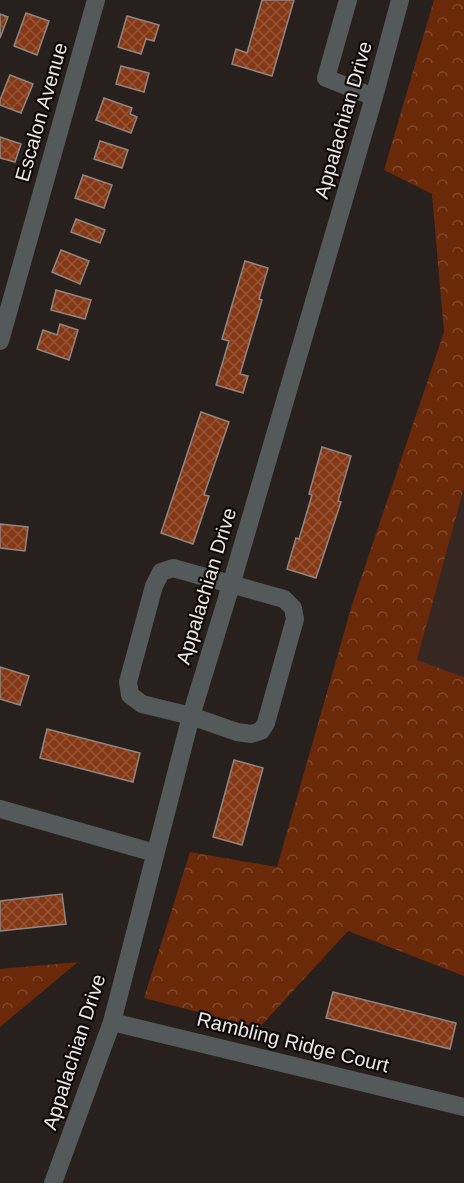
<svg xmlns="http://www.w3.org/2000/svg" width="464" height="1183" viewBox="0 0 464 1183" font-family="Helvetica,sans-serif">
<defs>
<pattern id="forest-crowns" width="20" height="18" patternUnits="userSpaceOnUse" patternTransform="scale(1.5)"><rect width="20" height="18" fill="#6a2909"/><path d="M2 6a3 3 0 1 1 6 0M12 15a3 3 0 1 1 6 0" fill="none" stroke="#80482d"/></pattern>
<pattern id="building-cross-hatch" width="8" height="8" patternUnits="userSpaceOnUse" patternTransform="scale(1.5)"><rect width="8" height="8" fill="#853815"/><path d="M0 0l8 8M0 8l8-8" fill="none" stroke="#975537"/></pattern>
</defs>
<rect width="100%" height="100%" fill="#28201c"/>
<path fill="#362722" d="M464,488V677L417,660Z"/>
<path fill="url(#forest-crowns)" d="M434,0H464V488L417,660L464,677V976L348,931L259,1028L144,998L190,852L277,867L352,605L444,332L432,194L384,170Z
M78,962L0,1027V969Z"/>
<path fill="url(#building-cross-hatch)" stroke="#908682" stroke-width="1.5" d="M262,0H294L272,76L232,64L236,49L247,53Z
M26,13L49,21L37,55L14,46Z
M0,14L8,17L0,38Z
M127,16L159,25L154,41L146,39L141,54L118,47Z
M121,66L149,73L144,92L116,84Z
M10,75L33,84L21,113L0,105V100Z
M104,98L132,108L130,114L137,117L131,133L96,120Z
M0,137L21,144L15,162L0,158Z
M100,141L128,150L122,168L94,159Z
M83,175L112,185L104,208L75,198Z
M76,219L105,230L100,243L71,232Z
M61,250L89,261L80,284L52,272Z
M245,261L268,268L259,299L262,300L240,374L248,376L243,393L216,385L229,341L222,339Z
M56,290L91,300L85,319L51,310Z
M60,324L78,330L69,360L37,349L43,330L57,335Z
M201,412L229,422L204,495L209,496L193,544L161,533Z
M322,447L351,456L338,501L341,502L316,578L287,569L296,538L299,539L312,495L309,494Z
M0,524L28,527L25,551L0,548Z
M0,667L29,676L20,705L0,699Z
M47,729L140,753L133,782L40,758Z
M234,760L263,768L242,845L213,837Z
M62,894L66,924L0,931V901Z
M333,992L456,1023L450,1049L326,1018Z"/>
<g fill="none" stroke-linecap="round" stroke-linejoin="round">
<path stroke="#545959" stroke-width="18" d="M348,0L326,78L374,97
M0,341L96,0
M173,568L284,599L293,608L295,619L266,723L261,731L251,734L237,732L191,716L142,704L130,695L128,682L154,586L161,572Z
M0,809L155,853
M112,1022L464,1107
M53,1183L112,1022L191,716L231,585L374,97L400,0"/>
</g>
<g text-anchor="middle" stroke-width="4.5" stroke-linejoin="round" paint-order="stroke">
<g font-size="20" fill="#ede7e5" stroke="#0e0a09">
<text transform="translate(41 112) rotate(-74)" y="7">Escalon Avenue</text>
<text transform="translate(343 120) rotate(-74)" y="7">Appalachian Drive</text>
<text transform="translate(206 586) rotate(-73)" y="7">Appalachian Drive</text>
<text transform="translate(293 1042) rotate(14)" y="7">Rambling Ridge Court</text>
<text transform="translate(74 1052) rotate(-72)" y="7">Appalachian Drive</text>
</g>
</g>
</svg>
